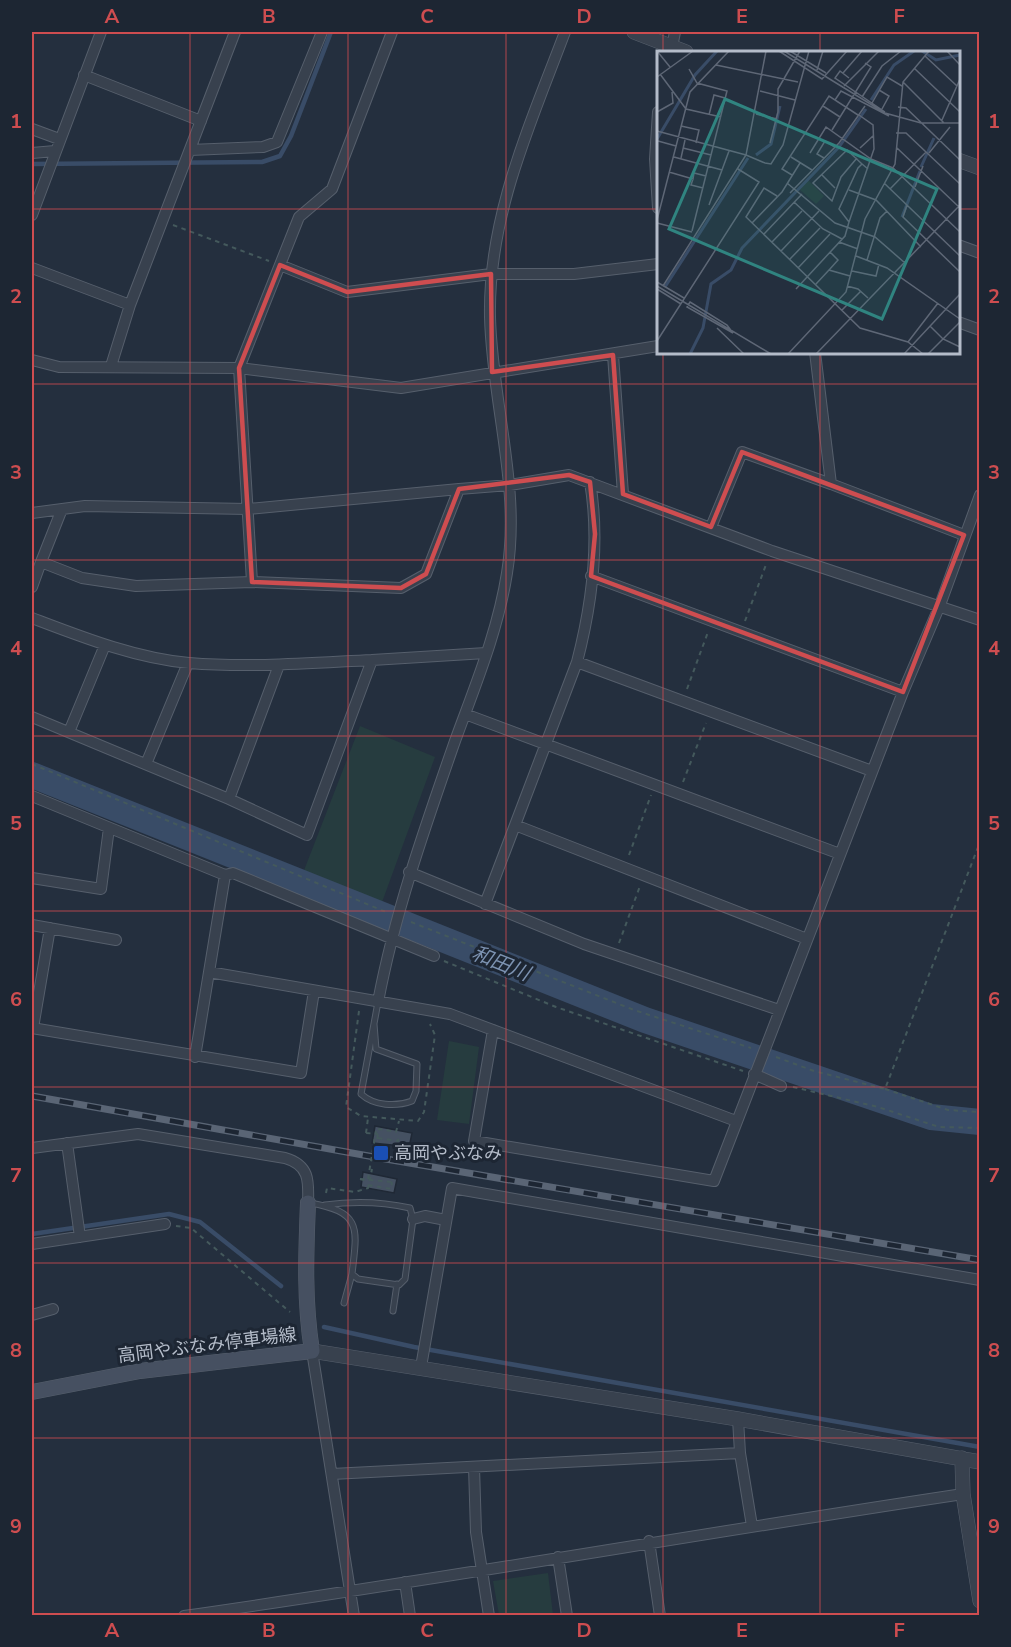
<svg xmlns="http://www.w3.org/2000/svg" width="1011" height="1647" viewBox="0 0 1011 1647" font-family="'Nunito Sans','Noto Sans JP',sans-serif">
<rect width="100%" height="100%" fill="#242f3e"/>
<path fill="#263c3f" d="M360,726L435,757L381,905L303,873Z
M449,1041L479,1047L469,1124L437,1120Z
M548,1573L553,1615H499L493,1581Z"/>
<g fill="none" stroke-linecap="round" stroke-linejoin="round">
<path stroke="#394c67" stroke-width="4.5" d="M32,164L262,162L280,156L291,136L331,32
M32,1234L169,1214L200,1222L281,1286
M324,1327L414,1347L980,1447"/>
<path stroke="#394c67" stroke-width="26" d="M32,775L645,1020L931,1117L980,1122"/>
</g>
<path fill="#455162" stroke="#1f2835" stroke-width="1.5" d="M375,1126L412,1133L410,1143H403L402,1146L372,1143Z
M363,1172L397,1179L394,1193L361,1187Z"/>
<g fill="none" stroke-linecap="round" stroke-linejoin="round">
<g stroke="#565f6c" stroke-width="7">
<path id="service" d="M374,1024L376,1049L417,1064L416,1091L412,1101C396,1107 374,1106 361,1094L378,1002
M310,1203C363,1212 357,1229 352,1274L358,1279L399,1285L405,1279L413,1219L410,1208C383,1202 353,1201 325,1205
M344,1303L352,1274
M393,1311L397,1284"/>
</g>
<g stroke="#565f6c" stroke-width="12">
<path id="minor" d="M671,52L675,32
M84,75L201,121
M658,112L655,159L658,208
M32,129L59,139
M190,150L263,147L277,142L322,32
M32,153L55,151
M32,215L101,32
M958,245L980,253
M280,265L347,292L491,274H574L658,264
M32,268L130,305
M958,322L980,330
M613,355L623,494
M32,360L59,367L239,368L401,388L658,346
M111,366L130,305L235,32
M831,484L964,535
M62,509L41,562L82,578L136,586L252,582L401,588L426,574L459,489L510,485L569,475L772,551L980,620
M32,513L85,506L248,509L459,489
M711,527L742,452L831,484L815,352
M591,576L903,692
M252,582L239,368L299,217L332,189L392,32
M32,587L41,562
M32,618C82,637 135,658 189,663C250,668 311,663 372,660L307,835L229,799L32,717
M372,660L486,653
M577,662L872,771
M465,714L840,854
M69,732L105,645
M146,764L188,663
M32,796L225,875L233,873L434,956
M229,799L279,665
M515,825L807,939
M409,872L584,944L779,1010
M32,878L101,889L109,828
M485,904L577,662C592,604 600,541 590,482
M32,925L116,940
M209,972L450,1014L736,1121
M378,1002C395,912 425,827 455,741C475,686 498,631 507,573C521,487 492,403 490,317C488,216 530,125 565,32
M32,1028L301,1073L314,991
M33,1028L50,928
M493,1030L474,1141L714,1181L903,692L940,605L980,495
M195,1057L225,875
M754,1074L781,1086
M67,1143L80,1237
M32,1148L138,1134L285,1158C309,1165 309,1180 308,1203
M413,1219L425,1216L446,1220
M32,1244L165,1224
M32,1315L53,1309
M312,1351L354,1616
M421,1367L452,1188L980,1280
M738,1419L740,1453L752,1526
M474,1467L476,1532L489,1616
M332,1474L740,1453
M649,1541L660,1616
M558,1557L567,1616
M405,1582L410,1616
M184,1616C444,1579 703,1533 963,1494"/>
</g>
<g stroke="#565f6c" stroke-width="15">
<path id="tertiary" d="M634,32L686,52
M958,160L980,168
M312,1351L738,1419L980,1462
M962,1458L963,1494L980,1601"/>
</g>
<g stroke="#565f6c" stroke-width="16">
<path id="secondary" d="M32,1392L140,1371L312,1351C304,1301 306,1253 308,1203"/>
</g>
<path stroke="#44595c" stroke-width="2" stroke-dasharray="4.5 4.5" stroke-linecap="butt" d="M173,225L269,261
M745,621L767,562
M687,689L708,632
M32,764L386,912
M683,782L706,723
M629,855L651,795
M411,922L634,1010L751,1048
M619,943L640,886
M444,961L556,1007L743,1071
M359,1011L346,1107L361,1116L418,1121L424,1112L435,1035L430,1024
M776,1057L814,1071L885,1089L980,842
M793,1087L878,1107L939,1127L980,1128
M885,1089L948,1110L980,1112
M366,1133L368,1118
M366,1133L378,1134
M378,1138L398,1141L399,1134
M377,1139L379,1129L396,1132L399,1121
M360,1179L369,1181
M368,1185L391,1189L392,1182
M326,1193L327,1188L355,1192L368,1188L372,1169
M176,1226L191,1228L290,1312"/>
<use href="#service" stroke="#38414e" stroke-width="5"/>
<use href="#minor" stroke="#38414e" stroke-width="10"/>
<use href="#tertiary" stroke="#38414e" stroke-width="14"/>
<use href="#secondary" stroke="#465061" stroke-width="15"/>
<g stroke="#5a6575" stroke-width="7">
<path id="rail" d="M32,1096L380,1158L980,1260"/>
</g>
<use href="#rail" stroke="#1d2633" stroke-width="4.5" stroke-dasharray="14" stroke-linecap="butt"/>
<path stroke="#44595c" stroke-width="2" stroke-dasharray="4.5 4.5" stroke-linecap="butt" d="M360,1179L392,1182
M368,1179L376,1131"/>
</g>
<path fill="none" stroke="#ce4d50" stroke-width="4.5" stroke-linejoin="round" d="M280,265L347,292L491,274L492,372L613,355L623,494L711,527L742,452L964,535L903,692L591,576L595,534L590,482L569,475L459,489L426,574L401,588L252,582L239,368Z"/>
<path fill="none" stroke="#ce4d50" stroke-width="1.5" stroke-opacity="0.55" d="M190,32V1616M348,32V1616M506,32V1616M663,32V52M820,32V52M32,209H658M958,209H980M663,352V1616M820,352V1616M32,384H980M32,560H980M32,736H980M32,911H980M32,1087H980M32,1263H980M32,1438H980"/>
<rect fill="#1a4fb4" stroke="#1d2633" stroke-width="2" x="373" y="1145" width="16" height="16" rx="3"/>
<g text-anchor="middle" stroke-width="6" stroke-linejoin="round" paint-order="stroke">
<g font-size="18" fill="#b4bcc9" stroke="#1d2633" text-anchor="start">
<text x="394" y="1159">高岡やぶなみ</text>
</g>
<g font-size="18" fill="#b4bcc9" stroke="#1d2633">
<text transform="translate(207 1345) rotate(-7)" y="6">高岡やぶなみ停車場線</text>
</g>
<g font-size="20" font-style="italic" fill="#7c92b1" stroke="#1d2633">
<text transform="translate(501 963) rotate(22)" y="7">和田川</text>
</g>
</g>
<g transform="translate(657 51)">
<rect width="303" height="303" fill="#242f3e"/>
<path d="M151,129L167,145L159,153L142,138Z" fill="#263c3f"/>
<path fill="none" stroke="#394c67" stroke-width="3" d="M265,0L279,9L303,4M214,49L237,14L257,0M0,88L38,24L60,0M99,104L114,93L123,55M264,116L277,87M245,166L263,120M8,236L91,107M33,303L46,277L54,233L74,219L85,197L182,96L209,58"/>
<path fill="none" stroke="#5e6776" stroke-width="1.5" d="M0,0L13,16M122,0L165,28L190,0M127,0L228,62L264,72H303M133,0L169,22M290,0L303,14M268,5L300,35M59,14L141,31M257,17L303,61M32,18L40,32L70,40L35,180M160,19L166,0M186,22L205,0M3,23L29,58L64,66M0,26L36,0M192,27L183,20L178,27L228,61M246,31L287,72M187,35L222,0M222,39L232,45L225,58M103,40L138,49M205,46L225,15L244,0M178,49L184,40L232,65M215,52L230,26L245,35M166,55L183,66M241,56L249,57L303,109M0,61L16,52L15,41M99,63L120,68M52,64L57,44L68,47M285,69L303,28M24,75L42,79L39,92M175,79L214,16L208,12M0,80L89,104L6,235M239,82H249L269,101M1,90L19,95M113,92L121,61V38L143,0M26,97L54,104M203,97L217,84M240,97L303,157M153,102L169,76L214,108L236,117L303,181M272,102L293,76M17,106L65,119M134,106L155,119M24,107L28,89M167,107L160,103L168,90L178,96M200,107L184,126L175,150L156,132L190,99L205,113M108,112L114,113L126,94L152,0M108,112L89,104L109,0M12,121L36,128L37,122L49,125M135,124L125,118L172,45L201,64M165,124L178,137M36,128L34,134L46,137M130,132L178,172L218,186L248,212M227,132L303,205M258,136L266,115M233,138L269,101L303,133M192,139L219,149L264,196M133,142L182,92L208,55M120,145L107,137L89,166L203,277L251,291L266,303M137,151L166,178L185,188M52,154L72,100M250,154L246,166L303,221M0,169L33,41L72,0M192,171L217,98L216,74L202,64M0,172L35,181M95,172L125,141L143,112M107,183L145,143M115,191L145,160M182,191L201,198M124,200L162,160M173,201L181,209L172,219L193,225M199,205L230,217L303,268M133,208L163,177M210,209L223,167L230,160M141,217L173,183M195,220L219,225L222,213M0,231L27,247M159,233L172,219M0,235L114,303M190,235L201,238L211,247M0,238L24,253M139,238L188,185L192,171L182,158L201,117L205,113L211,118M33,251L70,274L76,282L30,256ZM185,259L204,240M273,275L286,288L303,296M60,277L87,303M0,290L102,131L81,118M251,291L281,252M131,303L189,241L208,168L238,113L246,31L272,0M159,303L303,154M247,303L303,243M271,303L303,271"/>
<path fill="#308480" fill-opacity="0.15" stroke="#308480" stroke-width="3" d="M68,48L280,138L225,268L12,178Z"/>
<rect width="303" height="303" fill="none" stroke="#b4bcc9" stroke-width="3"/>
</g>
<rect width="1011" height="1647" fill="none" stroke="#1d2633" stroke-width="66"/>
<rect x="33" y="33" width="945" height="1581" fill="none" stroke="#ce4d50" stroke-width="2"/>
<g font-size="20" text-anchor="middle" font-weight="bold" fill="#ce4d50">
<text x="112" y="23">A</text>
<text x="269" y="23">B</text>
<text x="427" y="23">C</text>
<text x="584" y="23">D</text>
<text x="742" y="23">E</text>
<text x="899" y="23">F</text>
<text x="16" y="128">1</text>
<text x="994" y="128">1</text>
<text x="16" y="303">2</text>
<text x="994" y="303">2</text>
<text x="16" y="479">3</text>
<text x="994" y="479">3</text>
<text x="16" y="655">4</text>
<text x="994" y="655">4</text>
<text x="16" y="830">5</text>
<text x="994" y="830">5</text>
<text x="16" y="1006">6</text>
<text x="994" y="1006">6</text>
<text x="16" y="1182">7</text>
<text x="994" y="1182">7</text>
<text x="16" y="1357">8</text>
<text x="994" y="1357">8</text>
<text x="16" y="1533">9</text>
<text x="994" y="1533">9</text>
<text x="112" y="1637">A</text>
<text x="269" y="1637">B</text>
<text x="427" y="1637">C</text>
<text x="584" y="1637">D</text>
<text x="742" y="1637">E</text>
<text x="899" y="1637">F</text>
</g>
</svg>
